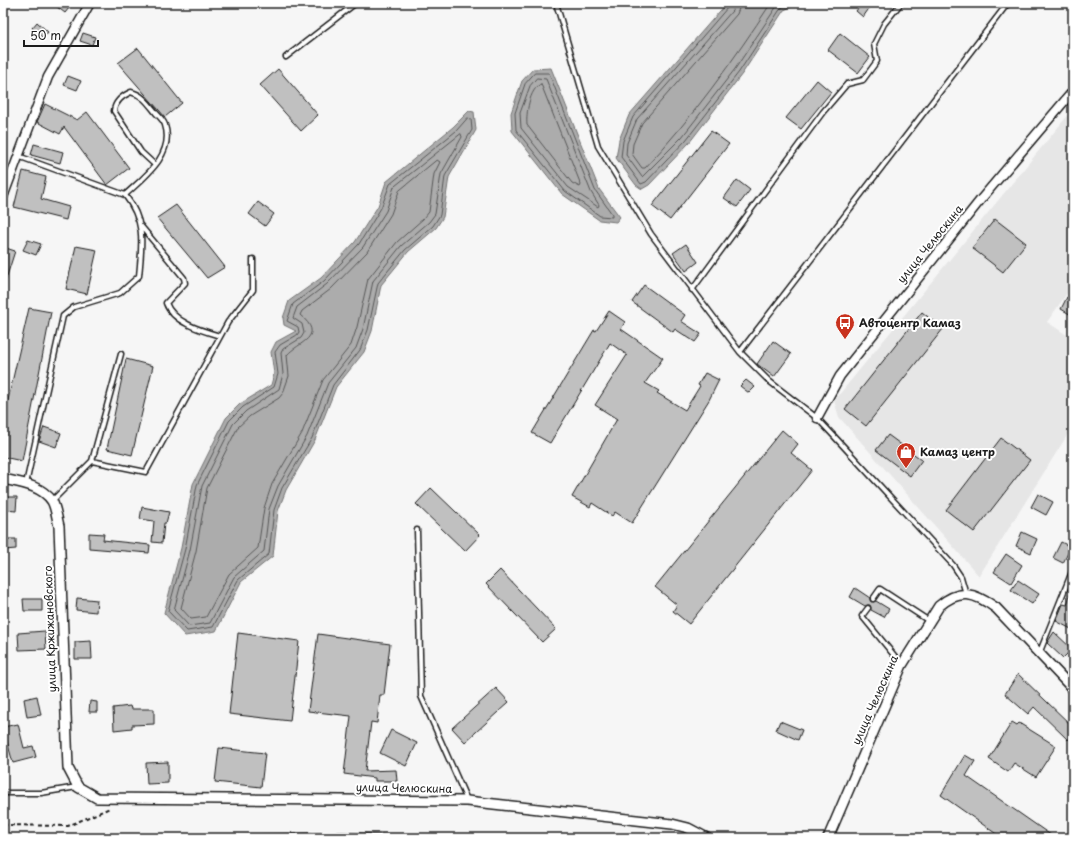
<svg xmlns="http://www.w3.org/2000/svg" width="1076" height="841" viewBox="0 0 1076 841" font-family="'Playpen Sans',sans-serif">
<rect width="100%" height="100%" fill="#f6f6f6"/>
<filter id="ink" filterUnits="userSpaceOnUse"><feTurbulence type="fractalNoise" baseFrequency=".025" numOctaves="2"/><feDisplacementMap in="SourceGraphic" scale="8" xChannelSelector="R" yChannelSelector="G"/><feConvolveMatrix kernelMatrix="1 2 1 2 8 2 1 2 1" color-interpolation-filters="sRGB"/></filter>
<g filter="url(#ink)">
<path fill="#e6e6e6" d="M1073,109V285L1047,322L1073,339V426L979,576L839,417L834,401Z"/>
<path fill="#acacac" stroke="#727272" d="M727,3H800L784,10L742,74L689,143L649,185L642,189L636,185L616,158L619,140L629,115Z
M551,68L599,189L620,217L616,222L599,220L562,194L512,131L511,113L522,81L533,69Z
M469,111L474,112L476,130L449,177L443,217L436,228L408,252L381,285L372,331L364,352L336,387L315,440L286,490L278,511L273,556L241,582L216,631L185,636L164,613L181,548L193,484L226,418L240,404L271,385L274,374L271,352L276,342L296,331L284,325L283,318L289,301L321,278L355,242L378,206L386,182L453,127Z"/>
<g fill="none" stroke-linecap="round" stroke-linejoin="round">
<path stroke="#565656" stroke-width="1" d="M730,3L728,7L633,117L623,141L621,157L641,184L646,182L686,140L739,72L781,8L790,3
M735,3L732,11L637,119L627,143L626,155L642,177L682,137L735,69L779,3
M741,3L737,14L642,123L633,144L632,154L642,168H645C693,117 733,61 771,3
M535,73H549L595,190L612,214V217L600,216L565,191L516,130L515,113L525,84Z
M537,78L546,79L591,192L599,205L598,207L568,187L521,128L520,113L530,86Z
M541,84L581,185L580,187L572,183L527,125C526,114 529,89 541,84Z
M468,118L471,119L472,130L445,176L440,215L433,226L405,250L378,283L368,330L360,350L333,385L312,438L282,488L274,510L269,554L238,580L213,627L187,631L168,611L185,549L197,485L229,421L243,407L274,387L278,374L275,352L280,345L297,335L299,332L298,327L287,321L293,304L324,281L359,244L381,208L390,184L456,131Z
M461,134L462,137L441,174L435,214L429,222L401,246L373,281L363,329L356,348L328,383L307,436L278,486L269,509L264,551L234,577L210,623L189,626L174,610L190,550L202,486L233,424L246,411L279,389L283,374L281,353L283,349L301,338L304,333L302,324L293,318L297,307L327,284L363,247L386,211L394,187Z
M437,160L440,162L434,174L429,212L424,218L397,242L368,279L357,327L351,345L323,380L302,433L272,484L264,508L258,548L229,574L206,617L191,619L181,608L196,551L207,488L238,427L250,416L279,398L283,393L289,376L287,355C298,342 327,337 300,315L302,311L331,289L367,252L391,214L399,191Z"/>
<path stroke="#727272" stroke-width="3" d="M3,838H8
M179,838L343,833L432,838"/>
</g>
<path fill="#c0c0c0" stroke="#1c1c1c" d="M52,3H73L65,13Z
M862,3H873L863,17L856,11Z
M37,22L48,32L43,38L32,28Z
M83,33L95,37L92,45L80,41Z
M840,33L870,57L858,73L828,50Z
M138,48L182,103L165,117L118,63Z
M278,69L318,115L301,131L260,85Z
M68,76L81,81L77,90L64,85Z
M817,80L831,92L801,129L786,118Z
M45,104L77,120L87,112L129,168L107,185L64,127L60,134L37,122Z
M711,131L729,144L670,220L652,206Z
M34,144L63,152L60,163L31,155Z
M23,171L46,177L41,199L69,207L66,220L14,207Z
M737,180L750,190L737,207L724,198Z
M258,202L274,214L265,226L249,214Z
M176,205L225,267L207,278L157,218Z
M995,219L1026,243L1003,272L972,248Z
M28,240L41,244L36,255L23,250Z
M686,244L698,262L686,271L673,253Z
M76,246L97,250L87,294L66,289Z
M3,247L15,251L5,282H3Z
M644,285L685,315L681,321L701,334L695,342L675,329L673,332L632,302Z
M1067,297L1073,300V316L1061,309Z
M29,308L51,312L22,461L3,457V422Z
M609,311L625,322L621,329L663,358L645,383L659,391L657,393L685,410L700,386L698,385L705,373L719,380L709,400L632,523L615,512L612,516L592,503L590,507L572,497L617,419L595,405L627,355L610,343L550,443L532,433L594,330L596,331Z
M922,312L943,329L866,426L845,409Z
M773,341L791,354L774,377L757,364Z
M126,359L153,366L132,455L107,449Z
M746,380L755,387L749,393L740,386Z
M44,427L61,433L56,447L39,441Z
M782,430L798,444L791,453L812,470L689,624L673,611L677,605L655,587Z
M888,435L922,460L910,476L876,450Z
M1001,438L1030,460L974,532L946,510Z
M431,488L480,535L465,551L416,504Z
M1038,494L1053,502L1046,515L1031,507Z
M7,497H17L16,511L6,510Z
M142,507L169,512L166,523H164L162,543L152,542L154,521L140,519Z
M1022,532L1037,539L1031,553L1016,546Z
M89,533L104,534L103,540L150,545L149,553L89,548Z
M5,539H16V549L5,550Z
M1061,542L1071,547L1063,563L1053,558Z
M1006,554L1022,565L1011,583L994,572Z
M500,570L556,629L542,642L486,584Z
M1018,580L1039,594L1032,604L1011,590Z
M855,588L870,598L871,602L876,601L889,609L884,617L871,610L870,605L865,606L850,597Z
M1071,591H1073V630L1056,621L1063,604L1067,605Z
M77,598L97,600L96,612L76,610Z
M23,599H42V611H24Z
M45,631L46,649L19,650L18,633Z
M1054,632L1072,649L1063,658L1047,643Z
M238,633L299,641L290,721L229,714Z
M318,634L390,644L384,695H380L377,723L371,722L365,771L396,770L397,781H375V778L344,774L351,716L308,711Z
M91,641L92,659H75V642Z
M1018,674L1073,727V735L1068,740L1034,707L1028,714L1005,694Z
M496,688L509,702L465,742L452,728Z
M37,696L41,715L27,717L24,699Z
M90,701L97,702V712H89Z
M130,706L131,709H154V724L132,725V728L114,730L113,708Z
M780,721L802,730L798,740L776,730Z
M1012,722L1017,725L1019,723L1056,746L1036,777L1014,763L1008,772L989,759Z
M18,724L24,748L33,746L36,757L13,763L3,727Z
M391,730L417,743L406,766L380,753Z
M219,748L265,753L261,787L215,782Z
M965,755L975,761L966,776L1055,838H1002L941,795Z
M168,762V783L147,784L146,763Z"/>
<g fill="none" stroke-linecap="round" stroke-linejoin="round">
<g stroke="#1c1c1c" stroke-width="7">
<path id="service" d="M556,3L598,146L651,234L740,352L769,381L817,418L833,435L953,565L961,577L966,594
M286,57L356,3
M18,156L125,195C146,222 142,244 139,276L120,293L74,307L63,316L26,484
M125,195C143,178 175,155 165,125C164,121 159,116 156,113C148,103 143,95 131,92C122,96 115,101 114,111L141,152L155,165
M140,225L184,278L185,283L166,303C173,323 203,331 220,336
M692,290L823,112L847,84L863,80L877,61L874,44L884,24L901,3
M740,352L1008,3
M92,461L146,472L228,322L253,290V259
M52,501L92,461L121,354
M417,530L421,696L467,800
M873,599L880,589L929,621
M868,608L862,616L902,665
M1039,654L1073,569
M3,793H41L77,787"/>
</g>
<g stroke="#1c1c1c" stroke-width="11">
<path id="minor" d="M3,197L48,77L90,3
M817,418L840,376L982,198L1073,91
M1073,838V837"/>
</g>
<g stroke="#1c1c1c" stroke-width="12">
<path id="tertiary" d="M3,479C20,483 41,485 52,501C56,508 57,519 59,526L68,768L78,787L97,798L467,801L672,824L688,828L707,838
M828,838L902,665L939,606C960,588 975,593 996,608L1073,689"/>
</g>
<path stroke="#1c1c1c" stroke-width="2" stroke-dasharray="4 3" stroke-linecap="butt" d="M3,825L68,826L110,808"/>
<use href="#service" stroke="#fff" stroke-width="4"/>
<use href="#minor" stroke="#fff" stroke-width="8"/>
<use href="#tertiary" stroke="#fff" stroke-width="9"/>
</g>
</g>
<defs>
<g id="bus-pin" transform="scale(1)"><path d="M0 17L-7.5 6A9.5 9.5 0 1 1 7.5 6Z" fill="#c8321e" stroke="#fff"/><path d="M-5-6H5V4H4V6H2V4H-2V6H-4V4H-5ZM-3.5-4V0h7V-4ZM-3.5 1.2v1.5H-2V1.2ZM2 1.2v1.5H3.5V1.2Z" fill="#fff"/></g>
<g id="shop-pin" transform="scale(1)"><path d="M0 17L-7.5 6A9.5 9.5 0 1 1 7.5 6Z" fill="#c8321e" stroke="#fff"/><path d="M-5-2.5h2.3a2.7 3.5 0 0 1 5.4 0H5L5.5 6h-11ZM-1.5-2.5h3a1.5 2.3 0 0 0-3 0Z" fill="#fff"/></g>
</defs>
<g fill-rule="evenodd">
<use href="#bus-pin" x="845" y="323"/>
<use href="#shop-pin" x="906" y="452"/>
</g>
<g text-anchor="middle" stroke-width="4" stroke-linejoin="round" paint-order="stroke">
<g font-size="11" fill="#1c1c1c" stroke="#fff">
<text transform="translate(930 244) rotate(-51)" y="4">улица Челюскина</text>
<text transform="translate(50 629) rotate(-92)" y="4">улица Кржижановского</text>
<text transform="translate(875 700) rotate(-66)" y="4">улица Челюскина</text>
<text transform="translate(404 788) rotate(1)" y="4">улица Челюскина</text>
</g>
<g font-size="11" font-weight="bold" fill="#1c1c1c" stroke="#fff" text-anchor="start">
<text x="859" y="327">Автоцентр Камаз</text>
<text x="920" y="456">Камаз центр</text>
</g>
</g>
<rect width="1076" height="841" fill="none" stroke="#fff" stroke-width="16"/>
<rect x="8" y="8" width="1060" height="825" fill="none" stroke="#1c1c1c" stroke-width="1.5" filter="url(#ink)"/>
<path d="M24 40v6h74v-6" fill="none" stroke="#1c1c1c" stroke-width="2"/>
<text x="30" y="40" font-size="12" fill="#1c1c1c" stroke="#ffffff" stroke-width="3" paint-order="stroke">50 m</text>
</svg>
